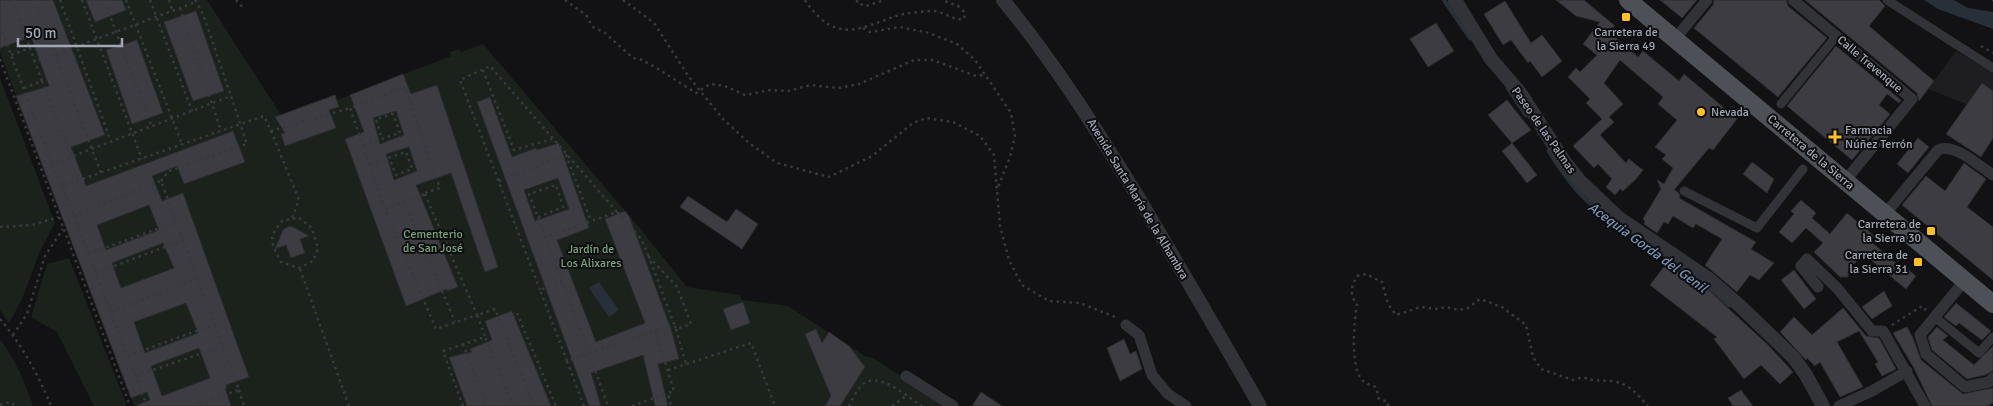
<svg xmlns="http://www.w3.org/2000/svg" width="1993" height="406" viewBox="0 0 1993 406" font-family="Signika,sans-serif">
<rect width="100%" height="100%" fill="#121214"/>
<path fill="#1e1e21" d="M1956,51L1993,73V125L1966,104L1928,89Z"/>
<path fill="#1a221b" d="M0,0H207L281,115L335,95L337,100L451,56L450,52L459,49L461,52L483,44L638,226L687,287L740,295L742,300L788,306L865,356L873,358L948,406H134L0,53Z
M0,78L55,223L40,251L22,299L9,323L0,310Z
M69,258L127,406H94L57,332L31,317L47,264Z
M0,339C15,359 25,382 33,406H0Z"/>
<path fill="#273039" d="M1924,0H1954L1968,8L1993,12V29L1938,9Z
M599,282L619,310L609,317L589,288Z"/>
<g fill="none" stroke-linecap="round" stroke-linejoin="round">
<path stroke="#273039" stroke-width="4.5" d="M1444,0L1470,38
M1508,88L1526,115
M1549,151C1569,183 1584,202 1616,223
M1667,259L1729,305"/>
</g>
<path fill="#3c3c42" stroke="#2c2c30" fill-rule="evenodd" d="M0,0H53L105,135L71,147L86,186L233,131L245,162L184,184L177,166L152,176L162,201L183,193L249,377L226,385L227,388H225L231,406H138L137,405L150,400L147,392L131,398L16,96L49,86L31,37L0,48ZM149,205L159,230L106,250L97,225ZM163,243L174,268L121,288L112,263ZM186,303L198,333L145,353L134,322ZM199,348L210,378L162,396L151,366Z
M86,0H122L126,10L95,22Z
M1556,0H1584L1615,26H1614L1609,32L1638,57L1643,51L1679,81L1684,74L1737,119L1713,150L1709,148L1674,190L1678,192L1680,196L1679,198L1756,242L1751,249L1774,263L1759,280L1750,275L1737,292L1705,265L1722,239L1696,224L1693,228L1673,216L1668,224L1664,222L1657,233L1644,224L1645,221L1643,219L1661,189L1657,180L1664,184L1673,168L1662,159L1666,155L1655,147L1677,120L1658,104L1663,97L1620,60L1604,83L1623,104L1609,117L1614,122L1600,135L1626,163L1629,159L1643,170L1636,179L1623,191L1620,189L1615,195L1606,187L1612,179L1598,164L1594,168L1573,146L1602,119L1586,103L1590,99L1568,77L1576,68L1580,72L1597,55L1583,44L1600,22L1576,16Z
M1660,0H1697L1682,18Z
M1714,0H1786L1788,6L1827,38L1778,97L1695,29L1694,28L1713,5Z
M1805,0H1879L1885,6L1869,26L1934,81L1919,101L1917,93Z
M1505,1L1531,43L1542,35L1562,61L1542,77L1530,61L1528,63L1511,40L1503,45L1484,14Z
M196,11L224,91L193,101L164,22Z
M1436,23L1454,51L1428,67L1410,39Z
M137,40L163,113L132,124L106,50Z
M1836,46L1901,100L1899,103L1887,94L1879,105L1890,114L1852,160L1787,106Z
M403,74L411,94L437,85L498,267L485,272L451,173L416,185L458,287L447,291V289L406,306L345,139L364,132L350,95ZM396,111L404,135L380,144L373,118ZM409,147L417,171L394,180L386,154Z
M1982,83L1993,91V138L1981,157L1946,134Z
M335,95L339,107L329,110L336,128L285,146L281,134L285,133L275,117Z
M490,97L512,157L536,148L537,150L559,143L589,228L557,240L596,342L645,323L605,219L625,211L629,216L671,329L679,359L658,364L668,406H655L643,355L591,373L601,406H589L477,102ZM558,178L569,209L535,221L524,190Z
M1507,100L1531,130L1512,143L1488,115Z
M1918,138L1929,147L1908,173L1897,164Z
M1512,143L1537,175L1527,183L1502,151Z
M1752,162L1774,179L1767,193L1743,174Z
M1964,163L1986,179L1967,207L1993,227V280L1902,205L1926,176L1945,191Z
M688,196L727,222L736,209L758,224L742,249L680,207Z
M1801,200L1816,213L1812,218L1830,234L1847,213L1874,236L1869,240L1904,270L1906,268L1916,276L1906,289L1861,252L1863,255L1848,270V277H1840L1814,252L1823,243L1806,228L1792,243L1779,232L1794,214L1791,211Z
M291,226L309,236L300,239L305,253L291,258L286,245L275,249L283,230L287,227Z
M1667,263L1693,283L1695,280L1704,286L1768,345L1793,372L1780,384L1761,365L1744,379L1714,339L1717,337L1650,285Z
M1794,270L1816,299L1804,309L1781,280Z
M1884,291L1892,306L1872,319L1862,307Z
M743,302L750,323L731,330L723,309Z
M1956,303L1991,331L1982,340L1959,323L1956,326L1944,317Z
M1843,308L1866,336L1879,338L1896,369L1882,376L1875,364L1878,362L1859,331L1837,342L1863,387L1840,397L1820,362L1815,366L1807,358L1806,360L1780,332L1794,317L1812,335Z
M512,311L551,406H467L449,357L472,352L470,349L492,340L485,321Z
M1907,327L1913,338L1921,360L1963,394L1993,388V403L1987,406H1932L1914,368L1893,333Z
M1937,327L1948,336L1943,340L1974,365L1993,346V371L1985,375L1967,379L1932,350L1928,337Z
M816,329L822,343L829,332L849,346L865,367L840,406H825L831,396L805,334Z
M1124,339L1130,354L1136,351L1142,369L1120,381L1107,348Z
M1741,390L1753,406H1733L1728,398Z
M981,392L1002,406H972Z"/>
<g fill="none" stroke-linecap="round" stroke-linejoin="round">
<path stroke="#383a40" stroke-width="2.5" stroke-dasharray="2.5 4" stroke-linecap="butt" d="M12,0L30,48
M35,0L101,173
M60,0L111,142
M82,0L142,159
M104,0L152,127
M126,0L182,144
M150,0L192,111
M169,0L172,10
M195,0L203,14L231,96
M236,0L244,9
M565,0L586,15L593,27L605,33L633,58L642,60L655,67L696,93L710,84L725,86L745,95L770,90L788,91L811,85L838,88L859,84L914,60H933L976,76L986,75
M623,0L654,23L689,77L723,119L749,143L777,163L829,177L872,156L913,123L926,118L953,122L980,136L994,155L1000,226L1009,260L1022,285L1049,301L1080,303L1118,318
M805,0C809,7 814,12 820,18C848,43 873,21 904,14C912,12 922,12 931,11C943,10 952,21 964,19L965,13L958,6L942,0
M857,0V3L866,6L885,0
M1992,0H1993
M180,8L221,131
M0,26L52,164
M863,28L870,32L900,27L929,33L957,44L975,60L1011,113L1015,136L1010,157L997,190
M1981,46L1993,53
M11,55L30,48L35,62L196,2
M0,59L130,406
M483,70L514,150L552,139
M42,81L71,156
M24,88L42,81L35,62
M271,131L299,200L292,218
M363,145L400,133L393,114L376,119L382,139
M370,164L406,152L412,169L396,175L389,157
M161,181L169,171L247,144L231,96L52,164L62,186C129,163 197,139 264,116L271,131L350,108
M499,181L566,155L591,221
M62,186L147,406
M425,194L477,315L436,329L385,209Z
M404,201L455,322
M385,209L350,108L405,87L440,188L425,193
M617,212L641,239L649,257
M73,215L161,181L239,390L194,406
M538,217L563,207L556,185L529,194L563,282
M299,218L312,228L318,249L313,261L299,268L281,262C271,242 267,238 283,220Z
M0,227L32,225L59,217
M88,254L177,222
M300,269L349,406
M96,273L183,240
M540,290L460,80L490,66L617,212L546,237
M111,312L198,278
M517,313L556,406
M0,319C22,345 38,374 51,406
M1892,325L1922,306L1926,310
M676,329L686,364
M655,330L674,324L649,257L677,287L691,324L676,329L674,324
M13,335L27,314L45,256L63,229
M485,336L477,315L495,309L534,406
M463,344L487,406
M128,356L215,324
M567,361L540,290L563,282L608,406
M668,370L751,343L775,406
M135,376L224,346
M239,390L244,406
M0,405L10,402L16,406
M463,406L443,351L485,337L513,406
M584,406L567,361L655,330L674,391L668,393L671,406
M632,406L668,393
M849,406C852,400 856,391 861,386C877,369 906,396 922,406
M892,406L906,396
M1388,406V402L1379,399L1376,387C1371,385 1366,384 1362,380C1350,366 1354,322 1357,304C1349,294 1351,287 1357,276L1366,274L1382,282L1388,304L1396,315L1421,307L1438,309L1446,307L1459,310L1468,308L1480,299L1502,307L1526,325L1533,357L1541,369L1573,380L1583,377C1594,382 1601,380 1611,381C1629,383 1637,394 1648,406"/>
<path stroke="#323339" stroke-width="9" d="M1887,0L1993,68
M1781,104L1834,39
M1684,191L1757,228L1803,169
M1937,319L1979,353L1993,337"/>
<path stroke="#323339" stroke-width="11" d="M1793,0L1912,99L1845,181
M1675,39L1707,0
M1885,214L1938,150C1954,142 1979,166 1993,175
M1965,280L1920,335L1926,354L1965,387L1989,382L1993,378
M1818,287L1801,266L1807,259L1837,288L1872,331H1883L1925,406
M1126,325L1139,335L1152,375L1168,394L1186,406
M906,376L953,406
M1839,406L1872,391L1907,371"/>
<path stroke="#323339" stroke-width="14" d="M1003,0C1054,62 1096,129 1138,197C1179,266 1220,336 1260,406
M1455,0L1491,59L1521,94L1564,161L1580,181L1619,218L1709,279L1740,306L1794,358L1806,375L1823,406"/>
<path stroke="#4e5058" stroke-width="18" d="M1628,0L1993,304"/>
</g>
<g fill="#ffc11f" stroke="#0d0d0f" stroke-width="2">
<rect x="1621" y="12" width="10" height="10" rx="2.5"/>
<circle cx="1701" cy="112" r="5"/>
<path d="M1832.5 129.5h5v5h5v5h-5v5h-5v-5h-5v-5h5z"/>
<rect x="1926" y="226" width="10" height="10" rx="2.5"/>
<rect x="1913" y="257" width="10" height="10" rx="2.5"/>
</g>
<g text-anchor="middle" stroke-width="4" stroke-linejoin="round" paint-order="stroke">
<g font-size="12" fill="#a2a7b6" stroke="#0d0d0f" text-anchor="start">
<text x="1626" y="36" text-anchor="middle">Carretera de<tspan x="1626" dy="14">la Sierra 49</tspan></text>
<text x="1711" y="116">Nevada</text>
<text x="1845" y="134">Farmacia<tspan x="1845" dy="14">Núñez Terrón</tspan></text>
<text x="1921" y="228" text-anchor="end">Carretera de<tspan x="1921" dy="14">la Sierra 30</tspan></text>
<text x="1908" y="259" text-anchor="end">Carretera de<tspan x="1908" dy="14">la Sierra 31</tspan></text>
</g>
<g font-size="12" fill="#a2a7b6" stroke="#0d0d0f">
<text transform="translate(1870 64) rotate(40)" y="4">Calle Trevenque</text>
<text transform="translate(1544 130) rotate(55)" y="4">Paseo de las Palmas</text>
<text transform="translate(1811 152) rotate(40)" y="4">Carretera de la Sierra</text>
<text transform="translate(1138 199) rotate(59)" y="4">Avenida Santa María de la Alhambra</text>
</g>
<g font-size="12" fill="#77a37c" stroke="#0d0d0f">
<text x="433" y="238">Cementerio<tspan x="433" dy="14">de San José</tspan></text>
<text x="591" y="253">Jardín de<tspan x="591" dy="14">Los Alixares</tspan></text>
</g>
<g font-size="14" font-style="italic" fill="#7593b5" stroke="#0d0d0f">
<text transform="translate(1648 247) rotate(36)" y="5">Acequia Gorda del Genil</text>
</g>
</g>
<path d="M18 38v8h104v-8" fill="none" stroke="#a2a7b6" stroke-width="2.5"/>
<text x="25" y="38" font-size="15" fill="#a2a7b6" stroke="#0d0d0f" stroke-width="4" paint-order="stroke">50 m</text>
</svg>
